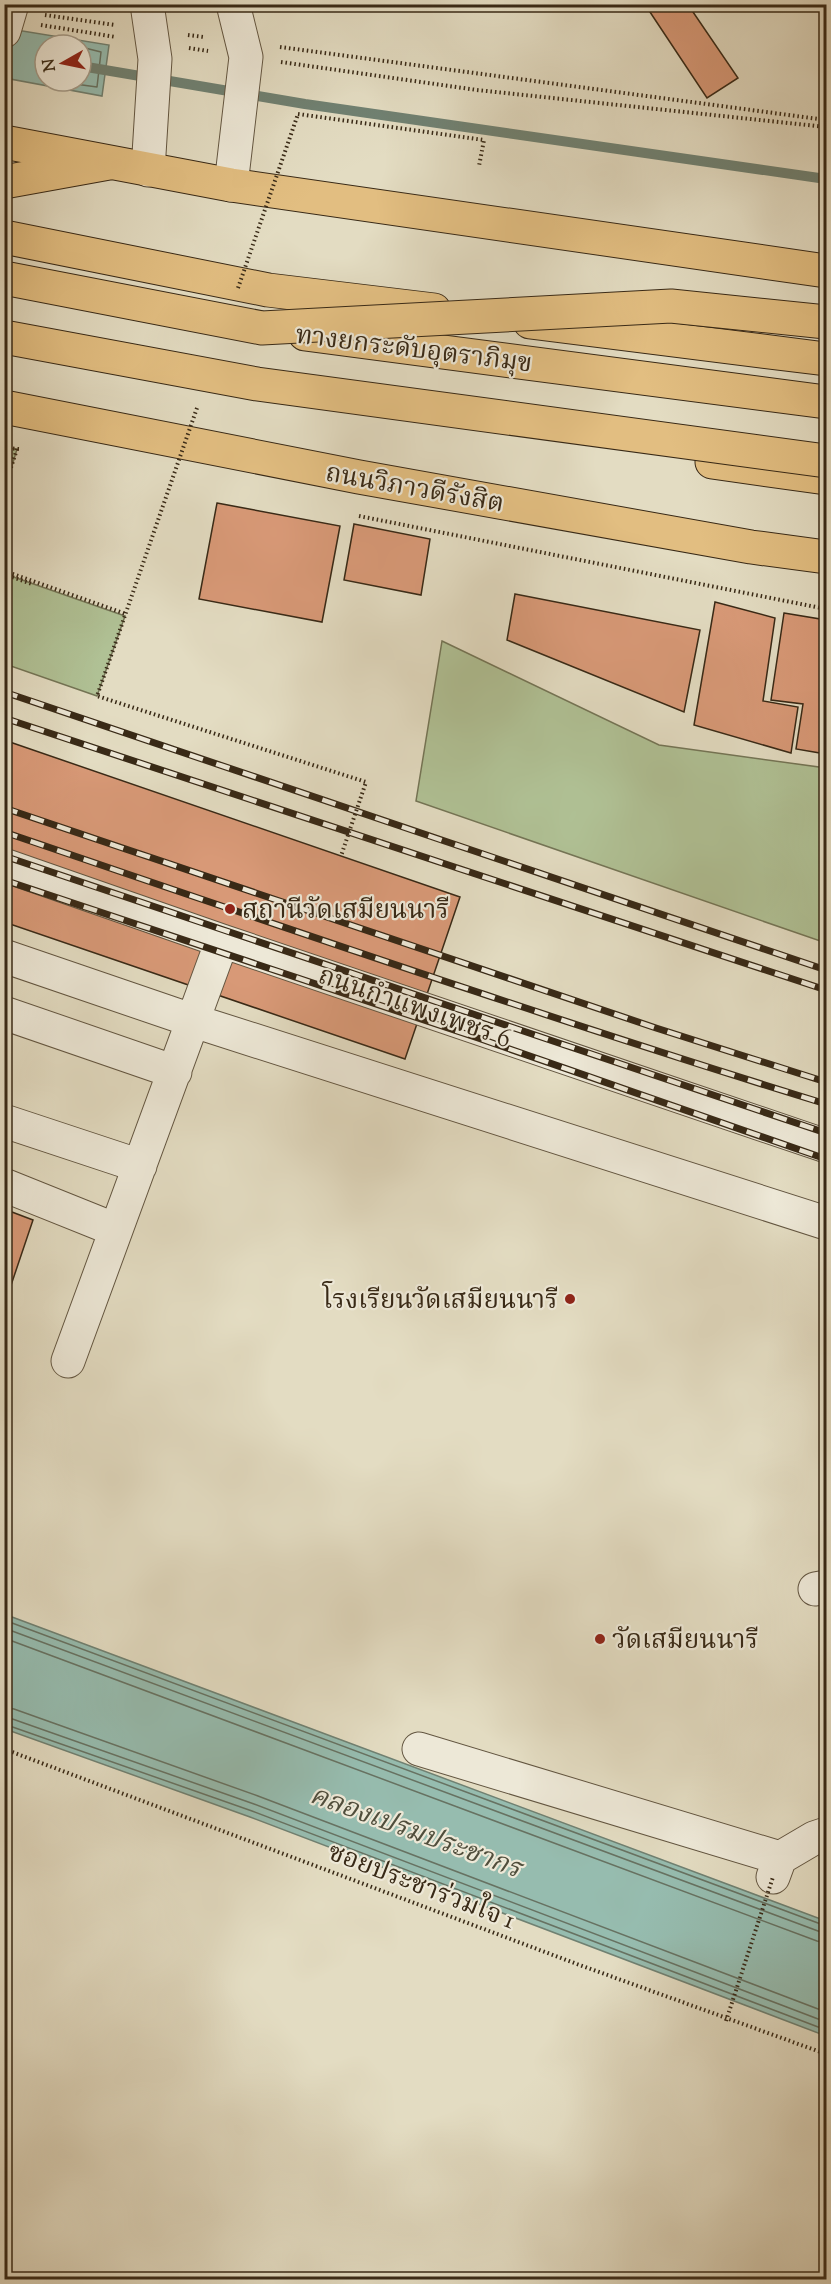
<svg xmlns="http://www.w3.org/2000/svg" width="831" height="2284" viewBox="0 0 831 2284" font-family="'Sorts Mill Goudy','Noto Serif Thai',serif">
<rect width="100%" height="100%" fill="#e3dcc2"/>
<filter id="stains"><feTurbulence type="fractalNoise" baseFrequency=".00333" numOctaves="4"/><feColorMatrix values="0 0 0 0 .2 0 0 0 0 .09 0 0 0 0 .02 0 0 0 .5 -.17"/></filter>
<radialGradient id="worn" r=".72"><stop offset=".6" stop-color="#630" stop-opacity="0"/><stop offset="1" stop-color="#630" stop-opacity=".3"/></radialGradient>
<path fill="#b0c195" stroke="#747556" stroke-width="1.5" d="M5,448L17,449L5,490L4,448Z
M5,574L125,616L97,696L5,664Z
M442,641L659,745L826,768V943L416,801Z"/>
<path fill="#96bcaf" stroke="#708172" stroke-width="1.5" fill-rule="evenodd" d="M4,28L109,45L102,96L5,78ZM45,45H81V81H45Z
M4,1614L826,1921V2036L250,1817L5,1729Z"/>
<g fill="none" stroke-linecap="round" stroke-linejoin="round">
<path stroke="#677262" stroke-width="1.5" d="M53,81L97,87L101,52L81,47
M4,1620L826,1926
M4,1628L826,1934
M4,1638L817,1941L826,1943
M4,1707L14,1709L258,1796L826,2012
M4,1716L254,1804L826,2022
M4,1724L252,1811L826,2030"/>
<path stroke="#708172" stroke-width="10" d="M81,66L305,104L826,179"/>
</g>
<path fill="#d89977" stroke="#382916" stroke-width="1.5" d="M648,4H710L693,12L738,78L707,98L646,6Z
M217,503L340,526L322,622L199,599Z
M354,524L430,539L421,595L344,580Z
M515,594L700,630L684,712L507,640Z
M715,602L775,618L763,701L798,707L791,753L694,725Z
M784,613L826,620V754L796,749L803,704L771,700Z
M4,740L460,897L405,1059L4,922Z
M4,1209L33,1220L4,1306Z"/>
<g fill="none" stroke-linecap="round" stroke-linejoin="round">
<g stroke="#635641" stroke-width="35">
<path id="minor" d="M147,4L155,59L148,170
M4,31L12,4
M231,185L246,57L233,4
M4,865L222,941L826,1146
M4,956L194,1021L826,1223
M4,1013L175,1072
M4,1121L140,1166
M4,1185L116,1230
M68,1361L222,941
M815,1589L826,1587
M419,1749L780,1858
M773,1877L780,1858L814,1838L826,1834"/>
</g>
<g stroke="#382916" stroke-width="35">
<path id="major" d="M4,142L231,185L826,271
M4,407L359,477L751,547L826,557"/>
</g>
<g stroke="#382916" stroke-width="35">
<path id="highway" d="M4,182L109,163
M4,237L268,290L434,310
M530,322L826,359
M305,334L826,402
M712,462L826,478"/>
</g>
<path stroke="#382916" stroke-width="4" stroke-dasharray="1.5 3" stroke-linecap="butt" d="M45,15L115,25
M41,25L116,37
M188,35L204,37
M280,47L826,120
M189,48L208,51
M281,62L477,90L826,127
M298,114L484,140L479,166
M4,448L19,449
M4,489L17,449
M359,516L826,609
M4,571L126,614
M4,574L32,584
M4,1749L577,1964L826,2054"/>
<use href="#minor" stroke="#ede8d7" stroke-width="33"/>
<use href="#major" stroke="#e2be81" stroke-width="33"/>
<use href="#highway" stroke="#e2be81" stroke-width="33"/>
<g stroke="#382916" stroke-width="7">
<path id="rail" d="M4,692L826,970
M4,718L826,990
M4,808L656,1028L826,1082
M4,832C278,925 550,1019 826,1104
M4,856L826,1133
M4,880L478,1038L826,1159"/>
</g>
<use href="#rail" stroke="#ede8d7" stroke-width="4.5" stroke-dasharray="14" stroke-linecap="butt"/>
<g stroke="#382916" stroke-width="35" stroke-linecap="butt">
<path id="highway-bridge" d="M4,278L262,328L671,306L826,322
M4,337L257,384L826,461"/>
</g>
<path stroke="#382916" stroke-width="4" stroke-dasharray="1.5 3" stroke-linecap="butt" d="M238,288L298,114
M197,408L97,696L366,782L341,856
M726,2021L773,1877"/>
<use href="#highway-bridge" stroke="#e2be81" stroke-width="33"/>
</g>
<g fill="#8f2418" stroke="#ede8d7" stroke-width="2">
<circle cx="230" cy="909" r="6"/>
<circle cx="570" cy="1299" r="6"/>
<circle cx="600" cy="1639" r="6"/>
</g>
<g text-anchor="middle" stroke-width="4.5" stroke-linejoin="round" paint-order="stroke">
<g font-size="26" fill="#382916" stroke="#ede8d7">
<text transform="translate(414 348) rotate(7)" y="9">ทางยกระดับอุตราภิมุข</text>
<text transform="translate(415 487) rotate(10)" y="9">ถนนวิภาวดีรังสิต</text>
<text transform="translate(415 1006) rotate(19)" y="9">ถนนกำแพงเพชร 6</text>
<text transform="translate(422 1885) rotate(21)" y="9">ซอยประชาร่วมใจ 1</text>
</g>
<g font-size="26" fill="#382916" stroke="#ede8d7" text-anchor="start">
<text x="242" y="918">สถานีวัดเสมียนนารี</text>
<text x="558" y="1308" text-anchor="end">โรงเรียนวัดเสมียนนารี</text>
<text x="612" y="1648">วัดเสมียนนารี</text>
</g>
<g font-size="27" font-style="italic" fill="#504e3c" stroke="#ede8d7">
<text transform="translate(416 1831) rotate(20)" y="9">คลองเปรมประชากร</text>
</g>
</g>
<rect width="831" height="2284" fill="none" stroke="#e3dcc2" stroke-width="24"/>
<rect x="6" y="6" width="819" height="2272" fill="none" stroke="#382916" stroke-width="3"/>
<rect x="12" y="12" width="807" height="2260" fill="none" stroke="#382916" stroke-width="1.5"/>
<g transform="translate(63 63) rotate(261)"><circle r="28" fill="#ede8d7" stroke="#a59c8a" stroke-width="1.5"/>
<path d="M0-4.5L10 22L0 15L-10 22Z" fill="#8f2418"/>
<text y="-9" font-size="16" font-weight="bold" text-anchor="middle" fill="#382916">N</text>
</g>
<rect width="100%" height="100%" filter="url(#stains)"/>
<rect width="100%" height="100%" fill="url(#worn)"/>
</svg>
